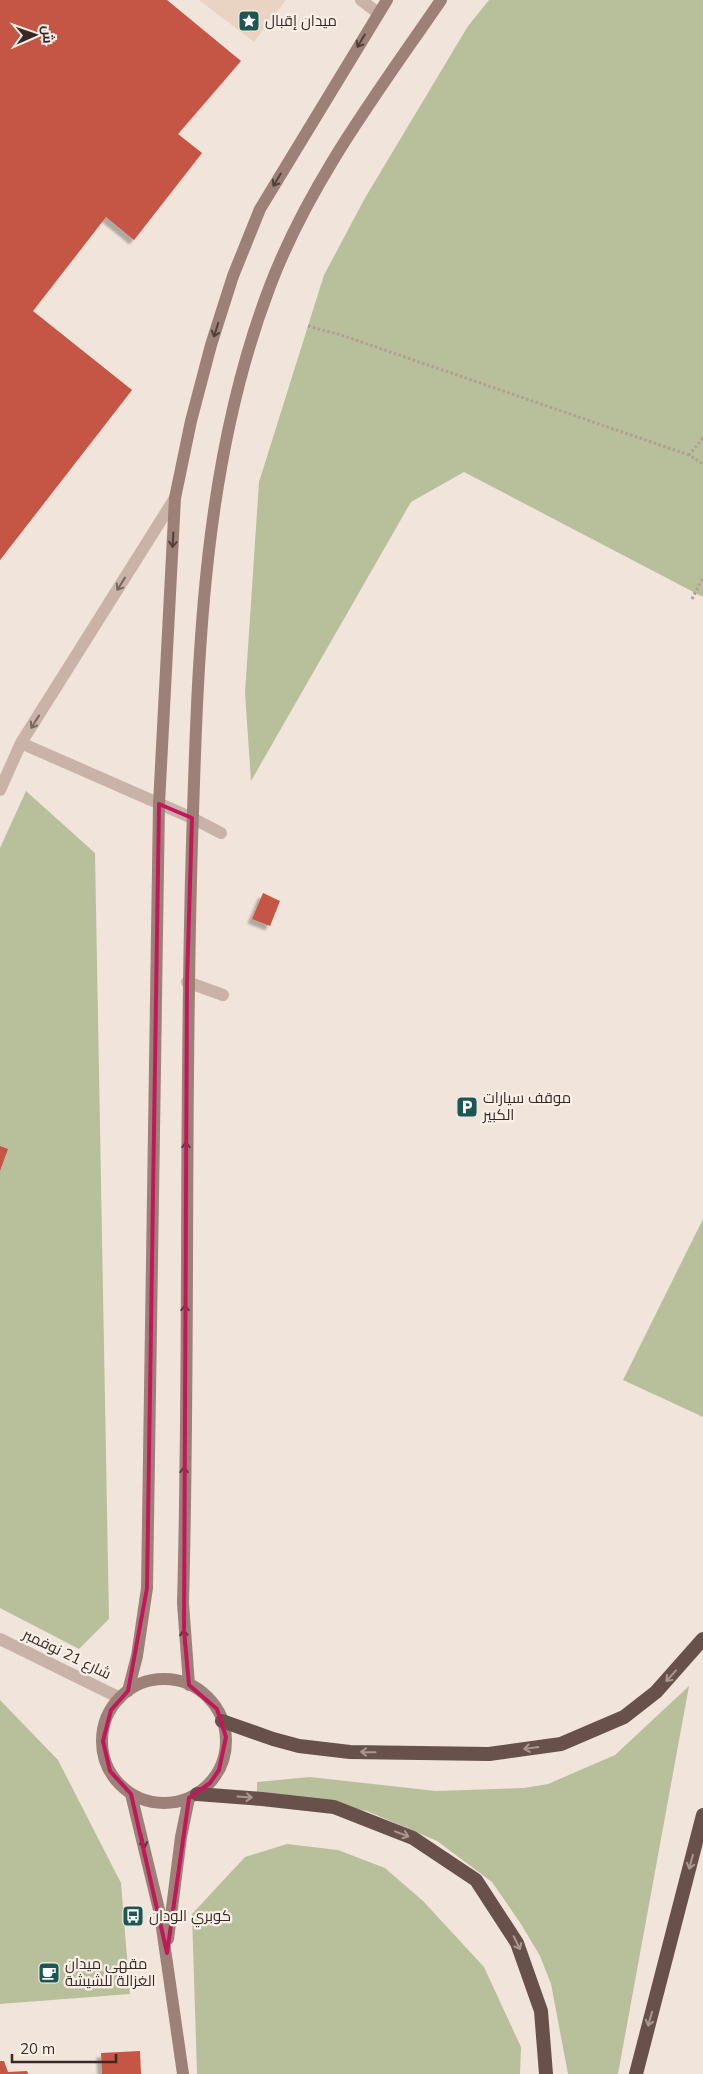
<svg xmlns="http://www.w3.org/2000/svg" width="703" height="2074" viewBox="0 0 703 2074" font-family="Mulish,Cairo,sans-serif">
<defs>
<filter id="shadow"><feDropShadow dx="-4.5" dy="4.5" stdDeviation="1" flood-color="#0004"/></filter>
</defs>
<rect width="100%" height="100%" fill="#f1e4db"/>
<path fill="#b8c09b" d="M489,0H703V597L464,472L411,502L251,781L245,693L259,482L324,275L365,198L468,26Z
M26,791L95,853L109,1619L79,1649L0,1608V848Z
M703,1219V1417L623,1380Z
M689,1686L618,2074H568L551,1984L540,1956L521,1924L492,1882L437,1841L367,1811L257,1792V1782L310,1777L436,1791L524,1788L548,1784L615,1755Z
M0,1700L58,1760L121,1883L130,1994L0,2004Z
M287,1844L338,1850L385,1868L423,1901L484,1967L521,2047L520,2074H197L192,1914L245,1857Z"/>
<path fill="#e9d3c2" d="M199,0H286L254,42Z"/>
<path fill="#c55545" filter="url(#shadow)" d="M0,0H167L241,61L178,134L202,153L134,240L106,217L33,311L132,390L0,560Z
M263,893L280,901L270,926L252,919Z
M0,1146L8,1149L0,1171Z
M140,2051L141,2074H102L101,2053Z
M0,2061H4L8,2072L27,2071L28,2074H0Z"/>
<g fill="none" stroke-linecap="round" stroke-linejoin="round">
<path stroke="#b59c91" stroke-width="3" stroke-dasharray="2.5 2.5" stroke-linecap="butt" d="M308,326L341,335L689,455
M703,438L689,455L703,464
M692,599L703,577"/>
<path stroke="#c9b2a7" stroke-width="12" d="M192,818L221,833
M187,982L223,995"/>
<path stroke="#c9b2a7" stroke-width="12" d="M361,0L378,13
M21,743L192,818
M0,790L21,743L175,498"/>
<path stroke="#c9b2a7" stroke-width="12" d="M0,1639L120,1698"/>
<path stroke="#9d8178" stroke-width="12" d="M102 1741a62 62 0 1 1 124 0a62 62 0 1 1-124 0Z
M189,1685L183,1603C190,1350 184,1097 192,844C198,655 202,464 270,286C310,181 378,92 441,0
M128,1691L137,1656L147,1588L159,804L175,498L191,421L211,345L233,276L260,209L387,0
M131,1794L160,1914L183,2074
M168,1939L181,1837L189,1798"/>
<path stroke="#68514b" stroke-width="14" d="M222,1721L273,1739L299,1746L350,1752L489,1754L561,1744L624,1717L656,1692L703,1639
M197,1794L262,1799L334,1807L413,1838L476,1880L517,1943L541,2011L546,2074
M636,2074L703,1815"/>
</g>
<defs><path id="oneway-shaft" d="M-6 0H5M1.5-3L5.5 0L1.5 3" fill="none" stroke-width="1.6" stroke-linecap="round" stroke-linejoin="round" transform="scale(1.25)"/></defs>
<g stroke="#50403b">
<use href="#oneway-shaft" transform="translate(361 41) rotate(121)"/>
<use href="#oneway-shaft" transform="translate(277 180) rotate(121)"/>
<use href="#oneway-shaft" transform="translate(216 330) rotate(108)"/>
<use href="#oneway-shaft" transform="translate(173 540) rotate(93)"/>
<use href="#oneway-shaft" transform="translate(186 1149) rotate(-90)"/>
<use href="#oneway-shaft" transform="translate(185 1312) rotate(-90)"/>
<use href="#oneway-shaft" transform="translate(184 1474) rotate(-90)"/>
<use href="#oneway-shaft" transform="translate(184 1637) rotate(-94)"/>
<use href="#oneway-shaft" transform="translate(143 1841) rotate(76)"/>
</g>
<g stroke="#786761">
<use href="#oneway-shaft" transform="translate(121 584) rotate(122)"/>
<use href="#oneway-shaft" transform="translate(35 722) rotate(122)"/>
</g>
<g stroke="#a99891">
<use href="#oneway-shaft" transform="translate(671 1676) rotate(132)"/>
<use href="#oneway-shaft" transform="translate(531 1748) rotate(172)"/>
<use href="#oneway-shaft" transform="translate(368 1752) rotate(-179)"/>
<use href="#oneway-shaft" transform="translate(245 1797) rotate(4)"/>
<use href="#oneway-shaft" transform="translate(402 1834) rotate(21)"/>
<use href="#oneway-shaft" transform="translate(691 1862) rotate(105)"/>
<use href="#oneway-shaft" transform="translate(517 1943) rotate(64)"/>
<use href="#oneway-shaft" transform="translate(650 2019) rotate(106)"/>
</g>
<path fill="none" stroke="#c2185b" stroke-width="4" stroke-linejoin="round" d="M159,804L192,818L187,982L184,1630L189,1685L217,1709L226,1737L219,1770L210,1783L189,1798L167,1953L131,1794L110,1771L103,1741L111,1710L128,1691L147,1588Z"/>
<defs>
<g id="sight-square" transform="scale(1.125)"><rect x="-9" y="-9" width="18" height="18" rx="4" fill="#1d5754" stroke="#f9efe7"/><path d="M0-6L1.8-2.2L6-1.7L2.9 1.2L3.7 5.4L0 3.3L-3.7 5.4L-2.9 1.2L-6-1.7L-1.8-2.2Z" fill="#fff"/></g>
<g id="parking-square" transform="scale(1.125)"><rect x="-9" y="-9" width="18" height="18" rx="4" fill="#1d5754" stroke="#f9efe7"/><path d="M-3.5-5.5H1a3.5 3.5 0 0 1 0 7H-1V5.5H-3.5ZM-1-3.4V-.6H.8a1.4 1.4 0 0 0 0-2.8Z" fill="#fff"/></g>
<g id="bus-square" transform="scale(1.125)"><rect x="-9" y="-9" width="18" height="18" rx="4" fill="#1d5754" stroke="#f9efe7"/><path d="M-5-6H5V4H4V6H2V4H-2V6H-4V4H-5ZM-3.5-4V0h7V-4ZM-3.5 1.2v1.5H-2V1.2ZM2 1.2v1.5H3.5V1.2Z" fill="#fff"/></g>
<g id="cafe-square" transform="scale(1.125)"><rect x="-9" y="-9" width="18" height="18" rx="4" fill="#1d5754" stroke="#f9efe7"/><path d="M-5.5-4.5H6V0H3Q3 3.5 0 3.5H-2.5Q-5.5 3.5-5.5 0ZM3-3.2v2h1.7v-2ZM-6 4.5H4V6H-6Z" fill="#fff"/></g>
</defs>
<g fill-rule="evenodd">
<use href="#sight-square" x="249" y="21"/>
<use href="#parking-square" x="467" y="1107"/>
<use href="#bus-square" x="133" y="1916"/>
<use href="#cafe-square" x="49" y="1973"/>
</g>
<g text-anchor="middle" stroke-width="4.5" stroke-linejoin="round" paint-order="stroke">
<g font-size="15" fill="#362a27" stroke="#f9efe7" text-anchor="start">
<text x="265" y="26">ميدان إقبال</text>
<text x="483" y="1103">موقف سيارات<tspan x="483" dy="17">الكبير</tspan></text>
<text x="149" y="1921">كوبري الودان</text>
<text x="65" y="1969">مقهى ميدان<tspan x="65" dy="17">الغزالة للشيشة</tspan></text>
</g>
<g font-size="15" fill="#362a27" stroke="#f9efe7">
<text transform="translate(67 1654) rotate(26)" y="5">شارع 21 نوفمبر</text>
</g>
</g>
<g transform="translate(35 35) rotate(88)" stroke="#f9efe7" stroke-width="4" paint-order="stroke">
<path d="M0-4L9 19L0 12L-9 19Z" fill="#362a27"/>
<text y="-8" font-size="14" font-weight="bold" text-anchor="middle" fill="#362a27">ش</text>
</g>
<path d="M12 2054v8h104v-8" fill="none" stroke="#362a27" stroke-width="2.5"/>
<text x="20" y="2054" font-size="15" fill="#362a27" stroke="#f9efe7" stroke-width="4" paint-order="stroke">20 m</text>
</svg>
